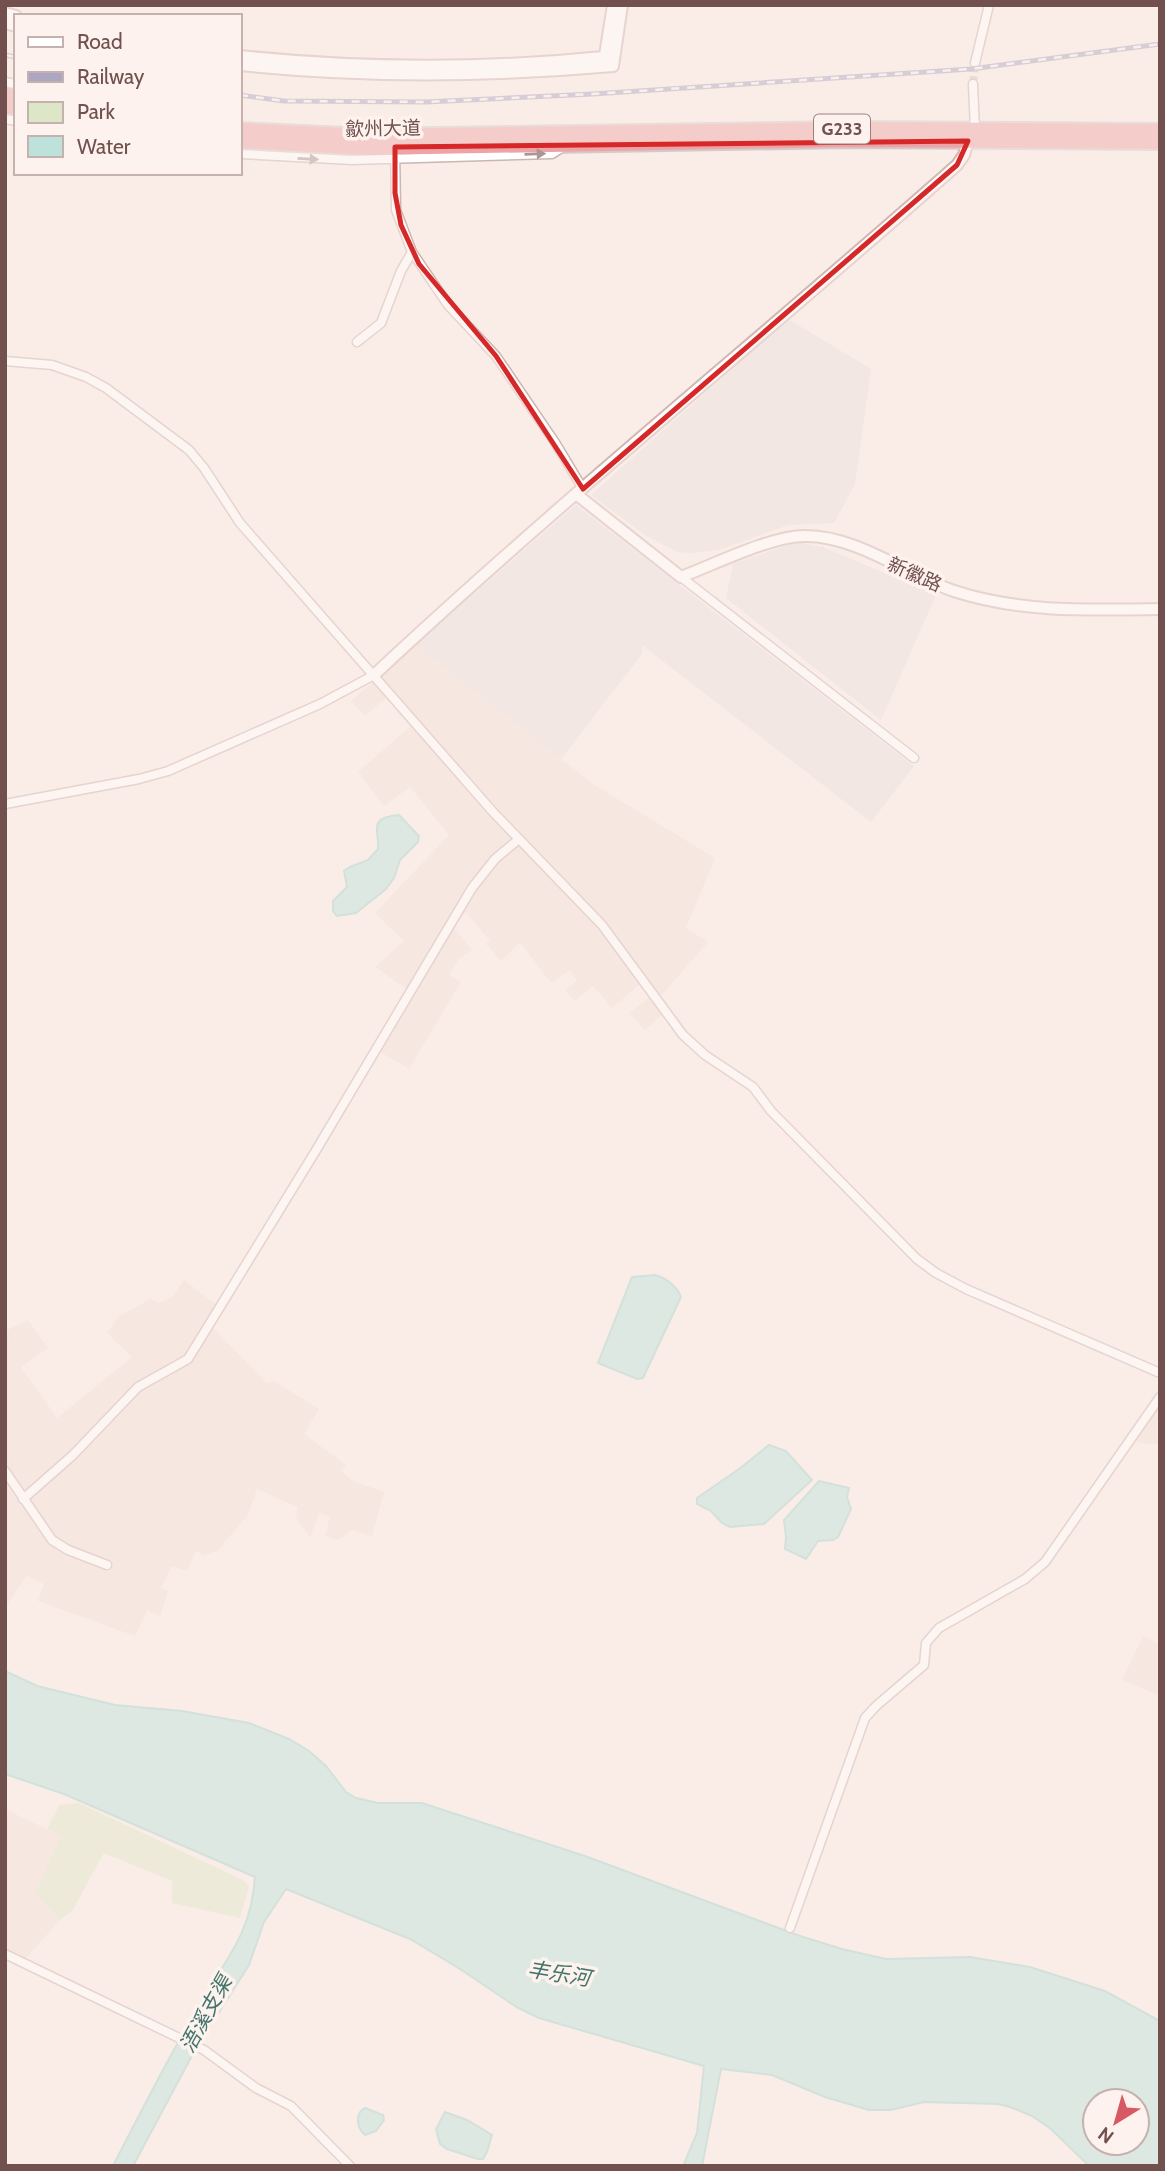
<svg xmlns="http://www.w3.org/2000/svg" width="1165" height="2171" viewBox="0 0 1165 2171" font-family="Cabin,'Noto Sans SC',sans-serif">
<rect width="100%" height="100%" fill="#faede7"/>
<path fill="#f3dfd9" d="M415,645L596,786L715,858L686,928L708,942L659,998L667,1010L645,1030L629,1013L650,997L640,984L612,1008L593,986L575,1001L565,990L577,981L570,970L551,983L520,942L501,961L486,944L490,941L466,912L454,928L472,950L459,959L449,975L461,982L409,1069L372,1047L407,989L375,967L404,941L375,913L449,835L410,787L384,806L358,772L412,725L387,697L365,716L351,701Z
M184,1280L223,1310L213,1328L267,1383L274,1381L319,1409L304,1434L346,1465L342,1472L353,1481L384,1492L372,1536L352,1530L338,1540L325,1536L330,1516L319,1513L310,1538L296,1518L298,1507L257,1489L248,1515L217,1551L203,1555L196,1551L187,1571L172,1566L161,1588L168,1591L160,1616L147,1610L135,1636L38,1601L44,1584L27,1575L5,1608V1331L28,1320L48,1348L21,1367L57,1418L132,1357L107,1333L118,1317L150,1299L159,1303L172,1297Z
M1160,1401V1445L1140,1443L1133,1439Z
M1143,1636L1160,1644V1696L1122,1680Z
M5,1809L61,1836L35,1893L60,1920L20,1965L5,1958Z"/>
<path fill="#e9dfdd" d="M788,319L871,369L855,484L834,523L788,525L719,550L692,553L677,552L645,535L591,495Z
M576,505L914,766L871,822L642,645V654L561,759L415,645Z
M796,542L823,547L936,595L881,720L726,598L733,564Z"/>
<path fill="#dde6c7" d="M79,1803L243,1880L249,1886L240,1918L172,1903V1881L104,1853L72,1911L60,1920L35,1893L61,1836L47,1829L59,1805Z"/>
<path fill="#bde2dc" stroke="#a5d2cb" stroke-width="2" fill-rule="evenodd" d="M399,815L419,836L418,842L400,860L394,878L386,889L356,913L337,916L333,911V901L347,887L344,871L350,867L368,860L378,849C379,828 368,818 399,815Z
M655,1275C666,1278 677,1286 681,1297L643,1378L637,1379L598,1363L632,1277Z
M769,1445L786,1451L812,1480L764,1524L730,1527L722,1523L711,1511L697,1504V1498L739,1469Z
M819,1481L849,1488L847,1497L851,1509L838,1537L833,1540L818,1541L806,1559L785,1549L786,1537L784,1520Z
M5,1671L37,1686L115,1705L182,1711L249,1723L289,1739L309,1751L326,1766L346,1792L356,1798L378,1803H422L585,1856L800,1936L842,1949L886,1959L970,1957L1030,1967L1105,1991L1160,2021V2166H1089L1051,2129L1032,2116L1010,2107L998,2104L924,2102L891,2110H869L825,2097L772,2075L721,2069L702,2166H683L697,2133L704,2066L539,2018L518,2008L460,1969L410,1939L286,1889L264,1922L249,1965L195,2050L133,2166H113C141,2111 169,2056 200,2004C227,1957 251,1934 255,1877L64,1794L5,1774ZM1095,2101H1137V2143H1095Z
M365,2108L383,2115L384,2120L376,2131L365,2135C357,2128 354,2114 365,2108Z
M445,2112L467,2120L492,2135L487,2152L483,2159H478L447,2149L440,2144L436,2129Z"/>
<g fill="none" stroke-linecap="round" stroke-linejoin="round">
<path stroke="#d8c6c1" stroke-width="8" stroke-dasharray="8 4" stroke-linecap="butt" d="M973,84L975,63"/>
<g stroke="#cdb5b1" stroke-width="11">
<path id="street" d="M975,63L989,5
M5,82L16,84
M973,84L975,130
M5,119L16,121
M395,147L396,210L412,252L448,305L496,356L556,444L583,489
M240,154L352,160L552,154L563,147
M357,342L381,323L401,271L412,252
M5,361L52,365L86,377L106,388L189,450L204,468L240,523L493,812L602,925L683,1035L705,1055L753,1087L771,1111L917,1259L936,1273L966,1289L1160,1373
M681,577L914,758
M5,804L139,779L168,771L320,704L374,675
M5,1471L52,1540L68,1550L107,1565
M23,1499L73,1455L138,1387L188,1359L315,1152L472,888L495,859L519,839
M790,1928L865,1718L876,1706L924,1665L926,1643L939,1628L1025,1579L1045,1562L1160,1397
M5,1954L204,2050L256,2088L291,2106L350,2166"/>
</g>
<g stroke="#d2b6b1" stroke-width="14">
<path id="secondary" d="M5,13L16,16
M5,23L16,26
M240,56C365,69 489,69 614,56
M604,61L613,5
M240,65C365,78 488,77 613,66L622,5
M576,494L681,577C713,565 773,535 806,536C857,536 907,575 954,591C1021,613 1091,610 1160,609
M374,675C562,499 764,336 957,165L964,155L968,141"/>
</g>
<g stroke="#d4caca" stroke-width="18">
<path id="highway" d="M5,95L16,96
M5,106L16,108
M240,130L368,136L846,129L1160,131
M240,141L368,148L846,140L1160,142"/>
</g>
<use href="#street" stroke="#fff" stroke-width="8"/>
<use href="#secondary" stroke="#fff" stroke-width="10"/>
<use href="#highway" stroke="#eea4a7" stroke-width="14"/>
<g stroke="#ada6c2" stroke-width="5">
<path id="rail" d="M5,55L16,57
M240,95L284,101L426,102L593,94L971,69L1160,44"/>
</g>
<use href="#rail" stroke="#fdf2ed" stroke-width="2.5" stroke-dasharray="8" stroke-linecap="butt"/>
</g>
<defs><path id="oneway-solid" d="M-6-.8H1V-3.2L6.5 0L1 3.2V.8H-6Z" transform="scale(1.75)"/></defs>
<g fill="#aa9695">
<use href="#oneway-solid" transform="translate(535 154) rotate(-2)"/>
<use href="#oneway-solid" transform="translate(308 159) rotate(3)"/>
</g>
<path d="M0 0H1165V2171H0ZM968,141L957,165L583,489L496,356L419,264L401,225L395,193V147Z" fill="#faede7" fill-opacity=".55" fill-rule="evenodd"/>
<path fill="none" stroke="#d62828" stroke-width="5" stroke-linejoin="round" d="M968,141L957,165L583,489L496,356L419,264L401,225L395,193V147Z"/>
<g text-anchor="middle" stroke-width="7" stroke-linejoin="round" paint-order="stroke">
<rect fill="#fdf2ed" stroke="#9b817e" stroke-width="2" x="814" y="114.5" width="56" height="29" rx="5"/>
<g font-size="18" font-weight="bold" fill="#71504e">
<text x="842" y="135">G233</text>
</g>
<g font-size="19" fill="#71504e" stroke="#fdf2ed">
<text transform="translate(383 128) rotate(-1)" y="7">歙州大道</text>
<text transform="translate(915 574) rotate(24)" y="7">新徽路</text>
</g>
<g font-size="21" font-style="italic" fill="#43756d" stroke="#fdf2ed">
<text transform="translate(559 1974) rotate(9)" y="7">丰乐河</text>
<text transform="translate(206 2014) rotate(-61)" y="7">浯溪支渠</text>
</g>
</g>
<rect width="1165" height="2171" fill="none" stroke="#71504e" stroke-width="14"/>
<rect x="14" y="14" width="228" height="161" fill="#fdf2ed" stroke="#c5b1ad" stroke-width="2"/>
<rect x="28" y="37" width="35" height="10" fill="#ffffff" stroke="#c5b1ad" stroke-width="2"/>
<text x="77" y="49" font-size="21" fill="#71504e">Road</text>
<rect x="28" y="72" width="35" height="10" fill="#ada6c2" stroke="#c5b1ad" stroke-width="2"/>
<text x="77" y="84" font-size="21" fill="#71504e">Railway</text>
<rect x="28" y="102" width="35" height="21" fill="#dde6c7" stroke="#c5b1ad" stroke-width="2"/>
<text x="77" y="119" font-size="21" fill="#71504e">Park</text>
<rect x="28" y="136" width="35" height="21" fill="#bde2dc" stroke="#c5b1ad" stroke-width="2"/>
<text x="77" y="154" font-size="21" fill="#71504e">Water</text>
<g transform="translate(1116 2122) rotate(217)"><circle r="33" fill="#fdf2ed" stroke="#c5b1ad" stroke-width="2"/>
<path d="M0-5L12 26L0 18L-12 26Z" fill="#d75963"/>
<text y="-10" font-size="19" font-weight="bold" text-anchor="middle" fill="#71504e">N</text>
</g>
</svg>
